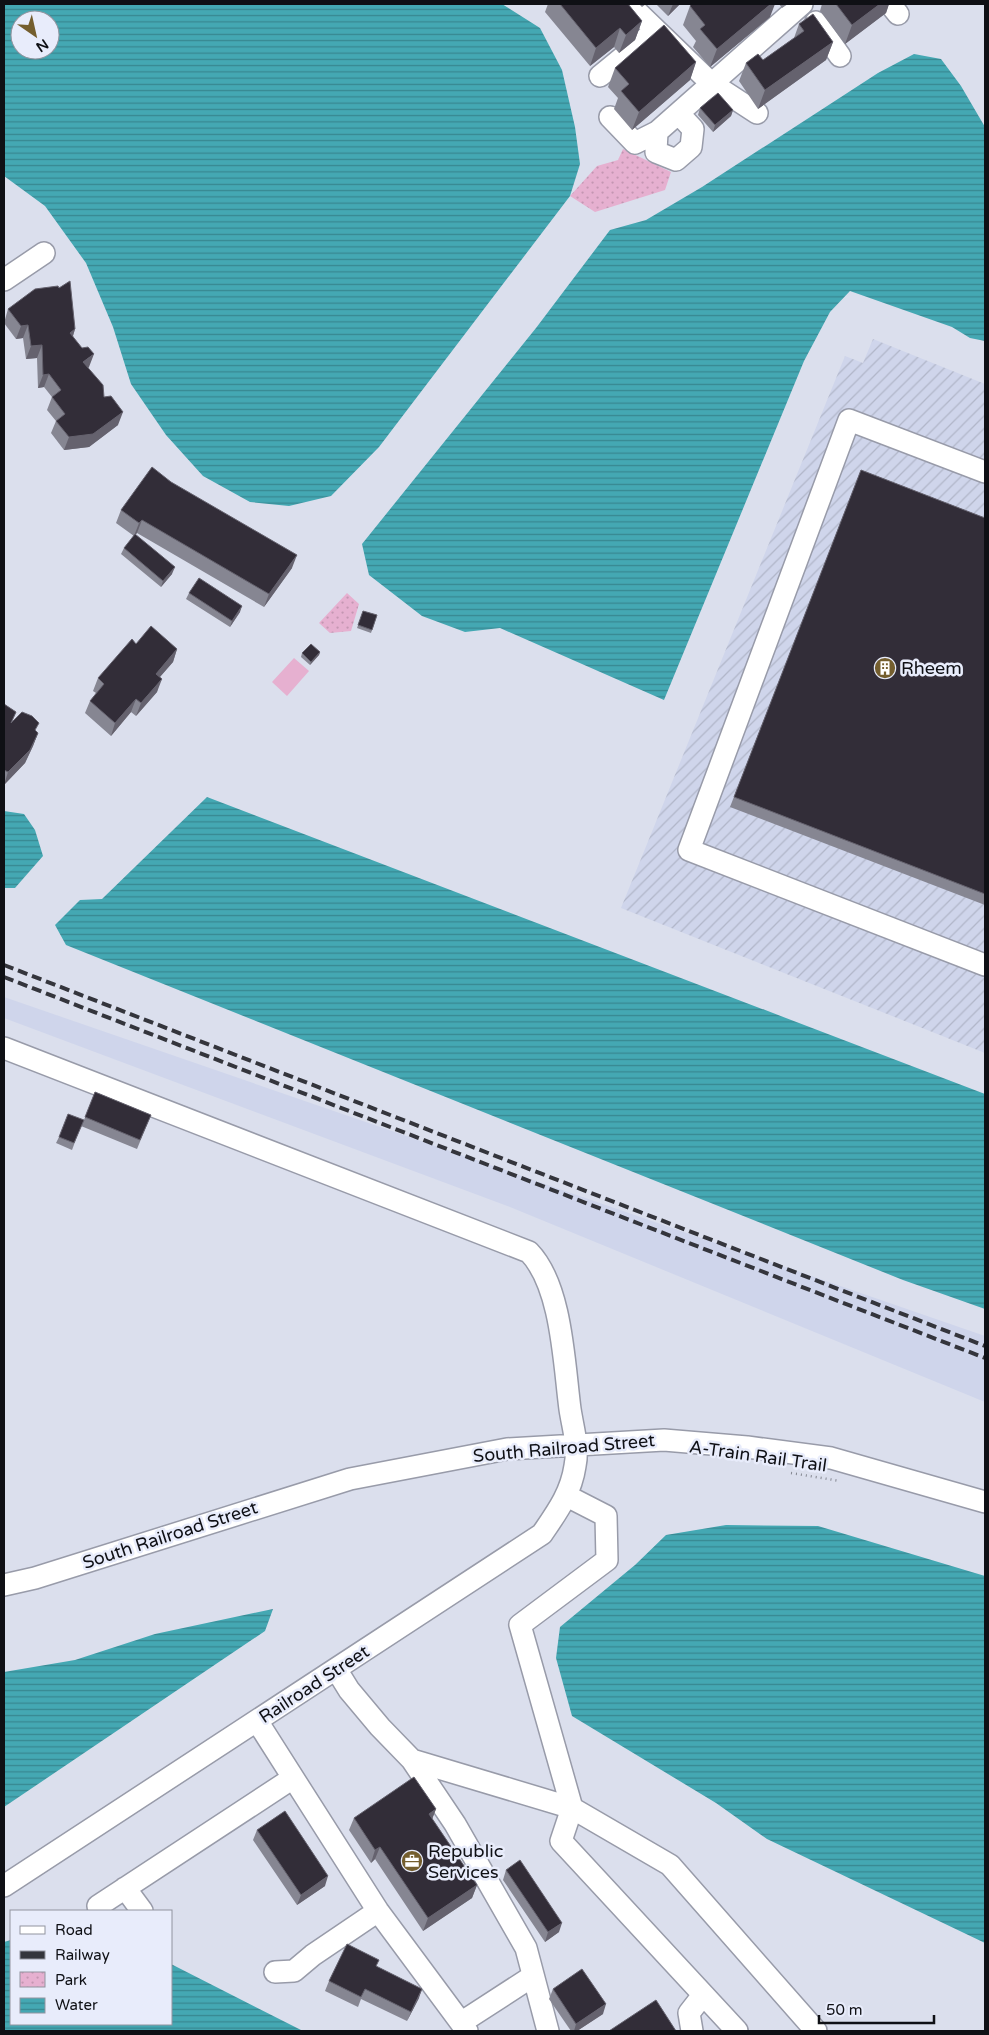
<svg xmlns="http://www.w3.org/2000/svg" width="989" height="2035" viewBox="0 0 989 2035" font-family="'Varela Round',sans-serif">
<defs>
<pattern id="industrial-furrows" width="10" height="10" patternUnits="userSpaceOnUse" patternTransform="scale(1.25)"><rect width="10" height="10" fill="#cfd5eb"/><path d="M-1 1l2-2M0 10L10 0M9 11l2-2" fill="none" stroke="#b1b6c9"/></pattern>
<pattern id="park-dots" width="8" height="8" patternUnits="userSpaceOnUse" patternTransform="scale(1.25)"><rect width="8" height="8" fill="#e6b0d0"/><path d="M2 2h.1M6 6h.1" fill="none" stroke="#c496b2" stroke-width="1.8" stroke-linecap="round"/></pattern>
<pattern id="water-rules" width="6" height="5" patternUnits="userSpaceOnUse" patternTransform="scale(1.25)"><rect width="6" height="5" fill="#44a8b3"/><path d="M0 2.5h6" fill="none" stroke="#378790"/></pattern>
</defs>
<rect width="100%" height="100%" fill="#dbdfed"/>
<path fill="#cfd5eb" d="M4,997L985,1336V1402L510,1207L4,1018Z"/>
<path fill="url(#industrial-furrows)" d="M873,339L985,384V1053L621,908L845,356L863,363Z"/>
<path fill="url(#park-dots)" d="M623,149L671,172L665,190L595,212L570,196L597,166L618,160Z
M347,593L359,604L351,631L330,633L319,623Z"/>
<path fill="#e6b0d0" d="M294,658L309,671L287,696L272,682Z"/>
<path fill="url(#water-rules)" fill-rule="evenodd" d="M4,4H502L540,28L562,70L575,127L580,164L570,196L379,447L331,496L289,506L250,502L203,476L166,435L131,384L113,327L86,263L45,206L4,176ZM20,20H50V50H20Z
M914,54L941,59L961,86L985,127V341L970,338L952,327L850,291L830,312L804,361L664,700L500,628L465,632L422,616L369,575L362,544L536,328L610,230L646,220L702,187L878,73Z
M207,797L985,1094V1309L903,1280L66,945L55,925L80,900L102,899Z
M4,811L24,814L35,830L43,856L15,888H4Z
M726,1525L818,1526L985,1576V1943L767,1839L716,1803L572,1716L556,1658L560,1627L635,1565L666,1535Z
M273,1609L265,1631L4,1807V1672L75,1660L155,1634Z
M11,1940V2024H171V1964L303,2031H4V1942Z"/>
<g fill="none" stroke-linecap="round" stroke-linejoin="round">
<g stroke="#989ba9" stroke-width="24">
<path id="minor" d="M629,4L711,83L757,113
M890,4L898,14
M816,22L840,56
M600,76L656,30
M610,117L635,143L657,132L802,4
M657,132L656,152L676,160L691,147L693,129L679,114
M4,280L44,253
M985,472L849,420L689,850L985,965
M4,1048L529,1252C562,1286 564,1364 570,1409C573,1429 579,1446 575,1466C571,1493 557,1512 542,1534L4,1886
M567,1496L606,1516L607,1560L520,1625L572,1808L670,1865L816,2031
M4,1585L35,1578L350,1479L507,1449L664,1440L747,1447L831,1458L985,1502
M336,1669L349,1690L380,1727L412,1760L455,1824L526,1948L548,2031
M257,1721L378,1911L467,2031
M412,1760L572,1808L561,1841L737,2031
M125,1888L142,1911
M98,1906L293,1778
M275,1972L294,1971L313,1955L378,1911
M462,2022L533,1976
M692,2031L689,2013L703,1995"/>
</g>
<path stroke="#838690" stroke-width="2.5" stroke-dasharray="1 4" stroke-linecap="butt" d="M791,1473L840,1481"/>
<use href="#minor" stroke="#fff" stroke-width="21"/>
<path stroke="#34353c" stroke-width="4" stroke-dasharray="10 5" stroke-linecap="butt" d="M4,965L985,1346
M4,977L985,1358"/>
</g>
<path fill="#868692" d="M548,4H628L642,21L635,40L619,53L614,47L590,66L545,12Z
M639,4H646L642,7Z
M656,4H680L668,16Z
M779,4H788L782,8Z
M822,4H889L886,13L845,44L820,11Z
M690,6L770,17L710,67L693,47L696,41L683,25Z
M799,24L833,42L826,60L758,109L739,81L746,63L763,60L794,38Z
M696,62L690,80L632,130L614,109L618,98L608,87L615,68Z
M700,108L733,110L731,116L713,132L698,115Z
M8,309L75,329L73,336L89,367L88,368L104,397L118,425L89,447L64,450L51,433L56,421L47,410L52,397L44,387L38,388L37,358L26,359L23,338L16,339L4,323Z
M861,470L985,518V905L730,807Z
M171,482L292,568L264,607L137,533L135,535L172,574L161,587L121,554L124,548L134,536L116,523L121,510Z
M189,593L240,612L230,627L186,599Z
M363,611L377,615L371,633L357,628Z
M136,644L177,649L173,662L160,677L157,692L136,716L131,712L111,736L85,713L90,701L96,693L93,691L98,678Z
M320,652L319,655L310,665L301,657L302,653Z
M4,704L16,712L12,721L36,731L38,733L33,746L25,763L4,785Z
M95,1092L151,1115L137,1149L81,1126L72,1150L56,1143L59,1137L84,1120Z
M436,1809L432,1819L477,1885L472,1898L423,1931L375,1859L371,1863L349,1830L354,1818Z
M257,1830L325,1886L297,1905L253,1840Z
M506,1870L559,1932L545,1942L503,1880Z
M376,1966L419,1998L407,2021L361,1999L358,2007L325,1991L329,1981Z
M553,1989L603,2014L577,2031H571L549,1999Z"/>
<path fill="#65626e" d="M673,4H680L668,16Z
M771,4H775L770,17L710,67L717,49Z
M880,4H889L886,13L845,44L852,25Z
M642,21L635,40L619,53L626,35Z
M620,28L614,47L590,66L596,48Z
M833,42L826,60L758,109L765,90Z
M696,62L690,80L632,130L639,112Z
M733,110L731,116L713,132L715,125Z
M28,325L23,338L16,339L21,326Z
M75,329L71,342L70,333Z
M42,345L37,358L26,359L31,346Z
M94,354L89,367L78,375L83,362Z
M49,374L44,387L38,388L43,375Z
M123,412L118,425L89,447L64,450L69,437Z
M142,520L137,533L134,536L139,523Z
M297,555L292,568L264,607L269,594Z
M175,567L172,574L161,587L163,581Z
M242,606L240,612L230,627L232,621Z
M177,649L173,662L151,687L156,674Z
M320,652L319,655L310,665L311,662Z
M162,679L157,692L136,716L141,703Z
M136,699L131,712L111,736L115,723Z
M38,733L33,746L25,763L4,785L8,772Z
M436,1809L431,1822L429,1814Z
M380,1847L375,1859L371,1863L375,1850Z
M328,1876L325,1886L297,1905L301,1895Z
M477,1885L472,1898L423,1931L428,1918Z
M562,1923L559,1932L545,1942L548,1932Z
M422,1989L419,1998L407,2021L411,2012Z
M606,2004L603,2014L577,2031H574L576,2024Z"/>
<path fill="#322d38" stroke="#65626e" d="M560,4H628L642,21L626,35L620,28L596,48Z
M692,4H771L717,49L700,29L705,25L690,6Z
M836,4H880L852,25Z
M813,14L833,42L765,90L746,63L758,54L763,60L804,31L799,24Z
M664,25L696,62L639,112L621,91L629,84L615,68Z
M718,93L733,110L715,125L700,108Z
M70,281L75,329L70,333L82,348L88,347L94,354L83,362L103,385L104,397L111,396L123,412L93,434L69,437L56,421L65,414L52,397L61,390L49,374L43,375L42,345L31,346L28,325L21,326L8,309L35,289L58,286L59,288Z
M152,467L171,482L297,555L269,594L142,520L139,523L121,510Z
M861,470L985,518V894L734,797Z
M135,534L175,567L163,581L124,548Z
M199,578L242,606L232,621L189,593Z
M363,611L377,615L372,630L358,625Z
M151,626L177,649L156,674L162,679L141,703L136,699L115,723L90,701L104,684L98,678L132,639L136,644Z
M311,644L320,652L311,662L302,653Z
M4,704L16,712L11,723L22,712L32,716L39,723L35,730L38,733L30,750L8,772L4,770Z
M95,1092L151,1115L140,1140L85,1117Z
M68,1114L84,1120L74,1143L59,1137Z
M414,1777L436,1809L429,1814L477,1885L428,1918L380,1847L375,1850L354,1818Z
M285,1811L328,1876L301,1895L257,1830Z
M520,1860L562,1923L548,1932L506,1870Z
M347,1944L379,1960L376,1966L422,1989L411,2012L365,1989L361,1997L329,1981Z
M582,1969L606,2004L576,2024L553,1989Z
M656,2000L676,2031H609Z"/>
<defs>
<g id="building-disc" transform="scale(1.125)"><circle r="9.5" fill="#745e2e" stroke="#e8ecfb"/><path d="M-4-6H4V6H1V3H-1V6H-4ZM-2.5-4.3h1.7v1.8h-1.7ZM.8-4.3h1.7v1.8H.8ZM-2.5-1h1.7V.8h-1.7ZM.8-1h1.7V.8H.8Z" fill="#fff"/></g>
<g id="office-disc" transform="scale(1.125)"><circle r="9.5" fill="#745e2e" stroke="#e8ecfb"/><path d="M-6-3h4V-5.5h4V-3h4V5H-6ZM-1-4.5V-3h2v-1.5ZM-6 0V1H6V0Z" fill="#fff"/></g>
</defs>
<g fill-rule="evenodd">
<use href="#building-disc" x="885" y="668"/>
<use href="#office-disc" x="412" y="1861"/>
</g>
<g text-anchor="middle" stroke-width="5" stroke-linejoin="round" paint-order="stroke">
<g font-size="18" fill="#0f1015" stroke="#e8ecfb" text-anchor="start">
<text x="901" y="674">Rheem</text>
<text x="428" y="1857">Republic<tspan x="428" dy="21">Services</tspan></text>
</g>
<g font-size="18" fill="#0f1015" stroke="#e8ecfb">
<text transform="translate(564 1448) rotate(-5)" y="6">South Railroad Street</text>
<text transform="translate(758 1456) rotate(8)" y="6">A-Train Rail Trail</text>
<text transform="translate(170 1535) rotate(-18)" y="6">South Railroad Street</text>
<text transform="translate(314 1684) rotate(-33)" y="6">Railroad Street</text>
</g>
</g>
<rect width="989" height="2035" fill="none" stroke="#0f1015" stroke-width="10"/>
<rect x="10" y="1910" width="162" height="115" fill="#e8ecfb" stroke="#91949f"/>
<rect x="20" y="1926" width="25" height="8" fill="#ffffff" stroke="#91949f"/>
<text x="55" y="1935" font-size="15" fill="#0f1015">Road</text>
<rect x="20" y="1951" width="25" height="8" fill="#34353c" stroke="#91949f"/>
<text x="55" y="1960" font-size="15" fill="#0f1015">Railway</text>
<rect x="20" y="1972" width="25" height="15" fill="url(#park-dots)" stroke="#91949f"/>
<text x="55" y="1985" font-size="15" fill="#0f1015">Park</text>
<rect x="20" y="1998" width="25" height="15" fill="url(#water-rules)" stroke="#91949f"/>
<text x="55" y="2010" font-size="15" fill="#0f1015">Water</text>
<g transform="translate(35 35) rotate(146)"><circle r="24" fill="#e8ecfb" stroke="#91949f"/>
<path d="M0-4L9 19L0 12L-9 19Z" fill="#745e2e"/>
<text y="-8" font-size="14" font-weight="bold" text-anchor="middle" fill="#0f1015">N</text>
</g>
<path d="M819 2015v8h115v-8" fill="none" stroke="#0f1015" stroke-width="2.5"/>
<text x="826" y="2015" font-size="15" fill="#0f1015" stroke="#e8ecfb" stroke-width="4" paint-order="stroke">50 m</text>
</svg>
